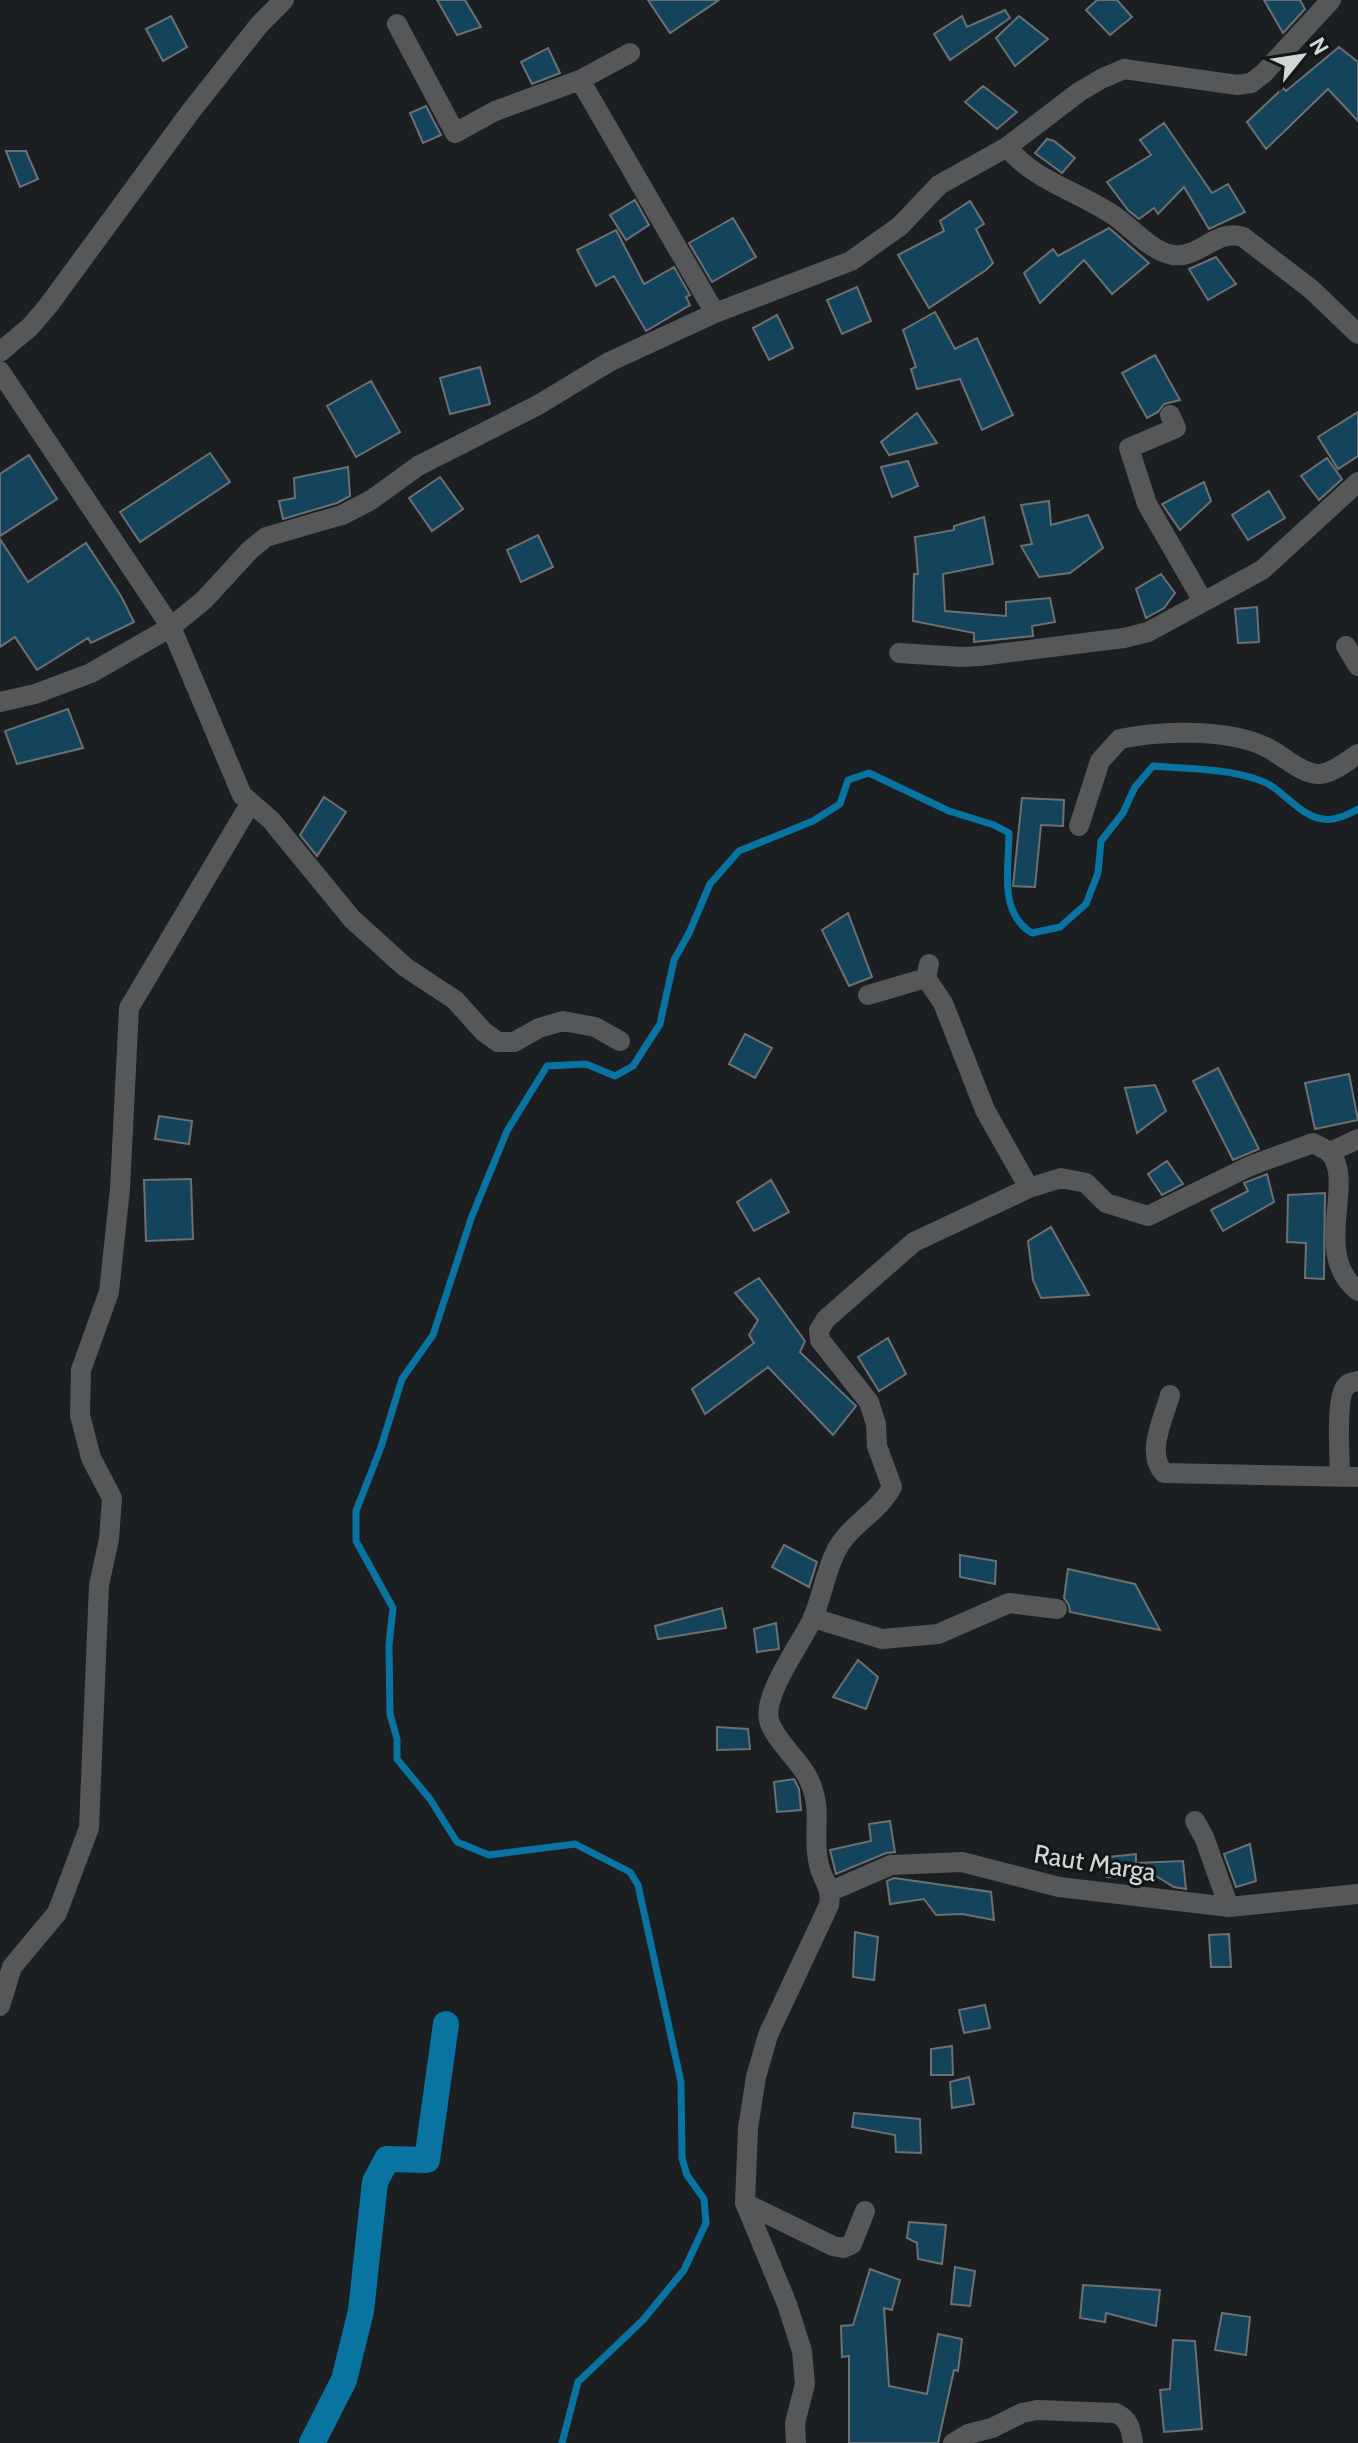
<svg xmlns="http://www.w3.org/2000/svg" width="1358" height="2443" viewBox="0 0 1358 2443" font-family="Cabin,sans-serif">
<rect width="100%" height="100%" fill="#1c1f21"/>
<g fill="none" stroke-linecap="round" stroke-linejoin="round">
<path stroke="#0974a2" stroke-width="7" d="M562,2443L578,2382L643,2320L684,2270L706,2223L704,2199L687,2175L682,2158L681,2082L638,1885L630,1872L575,1844L489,1855L457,1842L430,1799L397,1759V1739L390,1714L389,1645L393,1608L356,1541V1511L381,1447L402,1379L433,1335L472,1216L507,1131L547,1066L586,1064L615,1076L633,1066L660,1024L674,960L689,933L710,884L739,851L813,821L840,804L848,780L869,773L949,811L994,825L1009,833C1009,868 998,913 1032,933L1060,927L1086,904L1098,873L1101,841L1123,813L1135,787L1153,766C1188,769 1225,768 1259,780C1282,787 1298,816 1323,819C1335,821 1348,815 1358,809"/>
<path stroke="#0974a2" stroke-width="26" d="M312,2443L344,2380L361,2311L375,2182L387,2159L427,2160L446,2024"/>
</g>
<path fill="#13445c" stroke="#6c7072" stroke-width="2" d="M437,0H465L481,27L457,35Z
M648,0H719L670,33Z
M1097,0H1117L1132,17L1110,35L1086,10Z
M1264,0H1300L1305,9L1283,33Z
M1005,10L1010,18L950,60L934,34L962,16L967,27Z
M171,16L187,47L163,61L146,29Z
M1019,16L1048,39L1015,66L996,38Z
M1339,47L1358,62V121L1328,89L1266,149L1247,122L1283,88L1286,91Z
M548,48L560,73L532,84L521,62Z
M983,86L1017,112L997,129L965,102Z
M426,106L441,135L423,143L410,113Z
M1164,123L1212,193L1228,184L1245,212L1209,229L1184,187L1158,214L1154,208L1139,219L1128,210L1107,182L1151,155L1140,140Z
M1047,139L1054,141L1075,158L1062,173L1035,153Z
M6,151H26L38,179L20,187Z
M635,200L649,225L626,240L610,215Z
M970,201L984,224L976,229L993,263L986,270L929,308L898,255L944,231L940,221Z
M733,218L756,257L712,282L689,243Z
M1109,228L1149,263L1112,294L1084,260L1040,303L1024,273L1053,249L1058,256Z
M616,230L644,284L674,267L690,295L686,297L690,305L646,331L614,276L596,286L577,250Z
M1216,257L1236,284L1208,300L1189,269Z
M857,287L871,321L842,334L827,300Z
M935,312L955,349L977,338L1013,415L982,430L960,379L917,389L911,369L916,367L903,330Z
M777,315L793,348L769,360L753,328Z
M1155,355L1180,400L1164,404L1158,412L1147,418L1122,373Z
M480,367L490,404L450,414L440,378Z
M371,381L400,432L356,457L327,406Z
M1358,412V456L1338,469L1318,437Z
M917,413L937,443L889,455L881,442Z
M210,453L230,482L140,542L120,512Z
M29,455L57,499L0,536V474Z
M1327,458L1342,479L1319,500L1301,476Z
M908,461L918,486L892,497L881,467Z
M348,467L350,496L337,503L283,519L279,501L295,498L294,478Z
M440,477L463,509L432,531L409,498Z
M1204,482L1211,501L1180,530L1162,504Z
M1269,491L1285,518L1248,540L1232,515Z
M1049,501L1051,525L1088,515L1103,548L1070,573L1039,577L1021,546L1032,544L1021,505Z
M984,517L993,564L943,574L945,611L1006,616V602L1050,598L1055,622L1032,626L1033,636L974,642V633L913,621L914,574H918L915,537L954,530V526Z
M538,535L553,567L521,582L507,550Z
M0,539L28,582L86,543L121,596L134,622L91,643L88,638L37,670L15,637L0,647Z
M1161,574L1175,593L1164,608L1146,618L1136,589Z
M1257,607L1259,642L1238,643L1235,609Z
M68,709L83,748L17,764L5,731Z
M324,797L346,812L317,856L300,835Z
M1022,798L1064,800L1063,826L1041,825L1035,887L1013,886Z
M848,913L872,977L849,986L822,930Z
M745,1034L772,1048L755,1078L729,1064Z
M1218,1068L1259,1149L1233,1160L1193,1081Z
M1349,1074L1358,1120L1315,1129L1305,1083Z
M1155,1085L1166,1111L1137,1133L1125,1088Z
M159,1116L192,1121L189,1144L155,1139Z
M1167,1161L1183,1184L1162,1195L1148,1174Z
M1267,1174L1274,1202L1223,1231L1211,1210L1248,1191L1244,1183Z
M191,1179L193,1239L146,1241L144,1180Z
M771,1180L789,1212L754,1231L737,1202Z
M1325,1193L1324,1279L1305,1278L1306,1243L1287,1242L1288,1195Z
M1051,1227L1089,1295L1041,1298L1033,1280L1028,1241Z
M759,1278L805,1341L800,1352L856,1406L833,1435L768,1367L705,1414L692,1389L754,1343L749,1335L758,1320L735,1293Z
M888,1338L906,1374L879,1391L858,1357Z
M784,1545L817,1562L809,1587L772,1567Z
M960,1555L996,1561L995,1584L960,1577Z
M1068,1569L1135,1584L1160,1630L1070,1612L1069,1605L1064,1598Z
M722,1608L726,1628L658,1639L655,1626Z
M776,1623L779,1649L757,1652L754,1629Z
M858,1660L878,1677L866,1709L833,1697Z
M717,1727L748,1729L750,1749L717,1750Z
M794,1779L799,1789L801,1810L777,1812L774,1782Z
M890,1821L895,1852L886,1853L836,1874L830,1850L871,1841L869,1824Z
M1250,1844L1256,1881L1236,1887L1224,1854Z
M1136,1854V1863L1183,1861L1186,1889L1174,1887L1136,1864L1137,1878L1107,1877L1109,1857Z
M894,1878L991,1892L994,1920L962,1914L936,1915L924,1899L890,1904L887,1881Z
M855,1932L878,1937L874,1980L853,1977Z
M1229,1934L1231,1967H1211L1209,1935Z
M985,2005L990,2028L964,2033L959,2010Z
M952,2046L953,2075H931V2049Z
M969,2077L974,2104L952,2108L950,2082Z
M854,2113L920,2119L921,2153L896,2152L895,2135L852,2127Z
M909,2222L946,2225L942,2264L918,2259L917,2243L907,2238Z
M955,2267L975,2271L970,2306L951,2304Z
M870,2269L900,2280L892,2310L884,2308L889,2386L927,2394L938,2334L962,2339L958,2371L954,2370L938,2443H849V2356L842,2357L841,2326L853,2325Z
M1083,2285L1160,2290L1156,2326L1106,2313L1105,2322L1080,2318Z
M1222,2313L1250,2317L1246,2355L1215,2350Z
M1173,2340L1195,2341L1202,2429L1164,2432L1160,2390L1170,2389Z"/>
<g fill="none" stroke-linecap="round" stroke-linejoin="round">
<path stroke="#555758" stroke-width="20" d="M397,24L455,133L495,111L580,80L715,313
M580,80L630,53
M1007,147C1035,182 1081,192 1116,217C1133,229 1152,252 1173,255C1199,259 1216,228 1243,237L1311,289L1358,334
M0,352L30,327L48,306L191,111L259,25L284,0
M0,371L171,627L242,795L271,820L352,919L405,967L455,1000L484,1032L498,1042H514L539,1028L563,1021L595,1027L620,1041
M1170,415L1176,428L1129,448L1147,504L1203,601
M1346,646L1358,666
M899,653L962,657L980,656L1124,638L1148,632L1262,570L1358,482
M0,702L35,694L91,673L171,627L204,600L250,550L266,537L342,515L371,500L418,466L538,405L609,362L715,313L851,261L900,226L939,185L1007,147L1079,92L1101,79L1124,69L1237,85L1251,83L1264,73L1331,0
M1079,826L1100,761L1120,739C1160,730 1229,729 1266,747C1281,754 1302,775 1320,774C1333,773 1347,761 1358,754
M929,964L926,978L943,1003L985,1110L1029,1188
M868,995L926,978
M1330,1152L1358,1139
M1170,1395C1164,1418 1145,1453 1164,1473L1358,1477
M1340,1477C1340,1459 1335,1398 1346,1386C1349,1382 1354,1382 1358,1381
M813,1618L882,1639L938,1634L1009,1603L1057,1609
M1195,1821L1204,1837L1229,1907
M831,1891L891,1865L962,1862L1059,1887L1229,1907L1358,1894
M0,2006L12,1967L57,1913L89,1828L99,1585L109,1539L112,1498L91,1458L80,1415L81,1370L109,1292L120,1189L129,1008L250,804
M745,2203L833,2246L843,2248L852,2244L865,2211
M796,2443L795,2423L805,2384L802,2351L787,2304L745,2203L748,2128L756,2077L768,2035L829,1905C832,1886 823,1882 819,1865C811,1832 825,1810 807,1776C798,1759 773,1738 769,1720C763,1694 800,1645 812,1620C822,1598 825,1573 836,1551C849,1525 879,1512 892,1487L877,1446L876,1424L869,1402L820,1340L819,1330L826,1319L914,1242L1029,1188L1061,1178L1086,1183L1106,1203L1148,1216L1250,1166L1313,1143C1318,1146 1326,1149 1330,1153C1356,1182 1311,1254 1358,1291
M953,2443L968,2434L992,2428L1022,2413L1037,2410L1116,2413C1129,2419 1131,2429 1133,2443"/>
</g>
<g text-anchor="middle" stroke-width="6" stroke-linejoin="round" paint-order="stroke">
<g font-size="26" fill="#d3d5d6" stroke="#131617">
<text transform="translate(1095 1863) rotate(9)" y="9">Raut Marga</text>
</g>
</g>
<g transform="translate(1302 56) rotate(60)" stroke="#131617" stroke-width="6" paint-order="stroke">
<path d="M0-6L14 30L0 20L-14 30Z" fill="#d3d5d6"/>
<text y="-12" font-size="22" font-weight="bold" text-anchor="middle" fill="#d3d5d6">N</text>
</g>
</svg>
